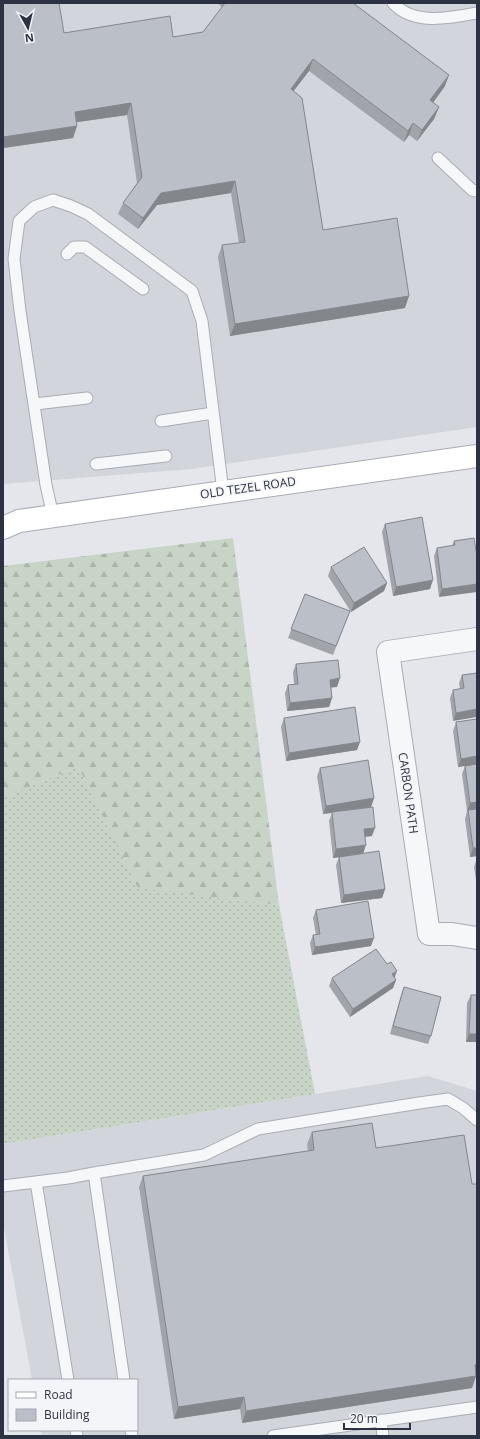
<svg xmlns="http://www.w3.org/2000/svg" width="480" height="1439" viewBox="0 0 480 1439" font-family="'Open Sans',sans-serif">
<defs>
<pattern id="grass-dots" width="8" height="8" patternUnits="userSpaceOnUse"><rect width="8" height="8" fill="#c8d4c6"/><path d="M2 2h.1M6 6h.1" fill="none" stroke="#acb6ab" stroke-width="1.8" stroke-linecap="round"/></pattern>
<pattern id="forest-firs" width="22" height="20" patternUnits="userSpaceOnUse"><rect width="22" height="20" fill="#c8d4c6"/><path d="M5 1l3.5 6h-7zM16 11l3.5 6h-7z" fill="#acb6ab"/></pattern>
</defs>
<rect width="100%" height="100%" fill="#e4e6eb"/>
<path fill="#d2d5dc" d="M3,3H477V427L192,469L3,484Z
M428,1076L477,1091V1436H42L41,1430H137V1380H32L3,1222V1144Z"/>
<path fill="url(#grass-dots)" d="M78,766L138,887L279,905L315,1094L3,1144V798Z"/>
<path fill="url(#forest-firs)" d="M233,538L279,905L138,888L78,766L3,798V566Z"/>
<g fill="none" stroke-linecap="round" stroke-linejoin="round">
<g stroke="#a9acb5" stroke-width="13">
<path id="lane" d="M393,3C414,26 450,18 477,13
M438,158L472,190L477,191
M67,254L74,247H85L143,289
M35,404L87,398
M161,421L213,413
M96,464L166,456
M53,516L46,485L20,311L14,259L19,221L34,207L53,200L71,206L88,214L192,291L202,321L223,492
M94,1173L124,1380
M36,1182L68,1380
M3,1186L68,1178L94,1173L204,1155L258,1129L419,1103L448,1099L463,1108L477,1120
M381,1420L383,1436
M76,1430L77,1436
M131,1430L132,1436
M273,1436L477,1407"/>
</g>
<g stroke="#a9acb5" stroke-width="24">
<path id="street" d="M477,639L388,652L429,934H452L477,938"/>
</g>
<g stroke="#a9acb5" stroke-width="24">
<path id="secondary" d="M3,528L19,521L477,456"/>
</g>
<use href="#lane" stroke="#f6f7f9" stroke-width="11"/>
<use href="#street" stroke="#f6f7f9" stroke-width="22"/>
<use href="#secondary" stroke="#fff" stroke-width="22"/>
</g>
<path fill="#a1a4ab" d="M3,3L64,33L173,37L203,32L222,7L217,3H353L445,86L433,103L439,107L434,119L417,141L409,135L404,142L309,71L293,91L323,230L405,308L230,336L218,257L222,245L239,243L231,193L157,205L138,229L118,214L123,203L137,183L127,115L77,122V126L73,138L3,148Z
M385,524L430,589L393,596L382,532Z
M474,538L439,597L434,556L437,548L452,546L454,541Z
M331,567L387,583L384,591L351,612L328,576Z
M305,594L350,611L333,655L288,638Z
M296,664L337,687H331L332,698L329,707L287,711L285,693L288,685L294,684L293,672Z
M477,673L453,721L450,698L453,690L460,689L459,683L462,675Z
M284,718L357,750L286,761L281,727Z
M477,719V856L470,857L465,819L467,811L462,774L465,766L458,767L453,731L456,722Z
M320,768L374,798L371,807L349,810L372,836L365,837L363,853L385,889L382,898L341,903L336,865L339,857L333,858L329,821L332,813L323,814L317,776Z
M477,858V886L474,867Z
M316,910L371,946L312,955L310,943L313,935H316L313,918Z
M332,978H395L396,980L393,988L350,1017L329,986Z
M404,987L431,1036L428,1044L390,1034L401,995Z
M471,995H477V1042H466L467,1003Z
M312,1132L376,1148L476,1376L472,1388L242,1423L240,1409L174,1419L139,1187L143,1176L308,1151L307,1144Z"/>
<path fill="#83868b" d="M313,59L309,71L286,101L291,89Z
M449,75L445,86L426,112L430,100Z
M131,103L127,115L71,123L75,112Z
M439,107L434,119L417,141L422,130Z
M413,123L409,135L404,142L408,131Z
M77,126L73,138L3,148V137Z
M235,181L231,193L157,205L138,229L143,218L161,193Z
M409,296L405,308L230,336L235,324Z
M433,580L430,589L393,596L396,587Z
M387,583L384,591L351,612L354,603Z
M477,584V592L439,597L442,589Z
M340,678L337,687L327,688L330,680Z
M332,698L329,707L287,711L290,703Z
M477,709V717L453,721L456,713Z
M360,742L357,750L286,761L289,753Z
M477,756V764L458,767L461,759Z
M374,798L371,807L323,814L326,806Z
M477,802V809L467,811L470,803Z
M375,828L372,836L361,837L364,829Z
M366,845L363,854L333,858L336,849Z
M473,848H477V856L470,857Z
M385,889L382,898L341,903L344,895Z
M374,938L371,946L312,955L315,947Z
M397,971L394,979L392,974Z
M396,980L393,988L350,1017L353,1009Z
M469,1034H477V1042H466Z
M477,1364V1376H470L475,1365Z
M476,1376L472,1388L242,1423L246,1411Z
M244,1397L240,1409L174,1419L178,1407Z"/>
<path fill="#bbbfc7" stroke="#83868b" d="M3,3H59L64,33L170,16L173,37L203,32L225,3H353L449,75L430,100L439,107L422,130L413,123L408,131L313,59L291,89L302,98L323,230L397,218L409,296L235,324L222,245L245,242L235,181L161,193L143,218L123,203L142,177L131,103L75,112L77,126L3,137Z
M422,517L433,580L396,587L385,524Z
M474,538L477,556V584L442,589L437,548L455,545L454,541Z
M364,547L387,583L354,603L331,567Z
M305,594L350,611L336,646L291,629Z
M338,660L340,678L330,680L332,698L290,703L288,685L298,684L296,664Z
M477,673V709L456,713L453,690L464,688L462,675Z
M355,707L360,742L289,753L284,718Z
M477,719V756L461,759L456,722Z
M368,760L374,798L326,806L320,768Z
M477,764V802L470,803L465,766Z
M373,807L375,828L364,829L366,845L336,849L332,812Z
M477,809V848H473L468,810Z
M379,851L385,889L344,895L339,857Z
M368,901L374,938L315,947L313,935L320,934L316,910Z
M376,949L387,964L391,962L397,971L392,974L396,980L353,1009L332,978Z
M404,987L441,997L431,1036L393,1026Z
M471,995H477V1034H469Z
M372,1123L376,1148L464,1135L472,1184H477V1364L475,1365L476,1376L246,1411L244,1397L178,1407L143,1176L314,1150L312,1132Z"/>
<g text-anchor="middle" stroke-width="3" stroke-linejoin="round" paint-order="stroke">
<g font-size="12" fill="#2d3242" stroke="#f4f5f8">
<text transform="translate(248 488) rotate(-8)" y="4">OLD TEZEL ROAD</text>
<text transform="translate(408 793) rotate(82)" y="4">CARBON PATH</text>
</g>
</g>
<rect width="480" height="1439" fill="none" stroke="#2d3242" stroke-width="8"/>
<rect x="8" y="1379" width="130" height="52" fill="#f4f5f8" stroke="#a4a7af"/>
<rect x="16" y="1392" width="20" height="6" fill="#ffffff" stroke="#a4a7af"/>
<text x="44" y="1399" font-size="12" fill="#2d3242">Road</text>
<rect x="16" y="1409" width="20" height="12" fill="#bbbfc7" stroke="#a4a7af"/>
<text x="44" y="1419" font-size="12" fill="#2d3242">Building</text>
<g transform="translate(28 28) rotate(172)" stroke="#f4f5f8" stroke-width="3" paint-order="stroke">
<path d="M0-3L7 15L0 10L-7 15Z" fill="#2d3242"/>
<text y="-6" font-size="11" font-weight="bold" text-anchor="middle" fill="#2d3242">N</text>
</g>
<path d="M344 1423v6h66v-6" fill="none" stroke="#2d3242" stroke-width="2"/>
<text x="350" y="1423" font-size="12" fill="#2d3242" stroke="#f4f5f8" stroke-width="3" paint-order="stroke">20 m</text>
</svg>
